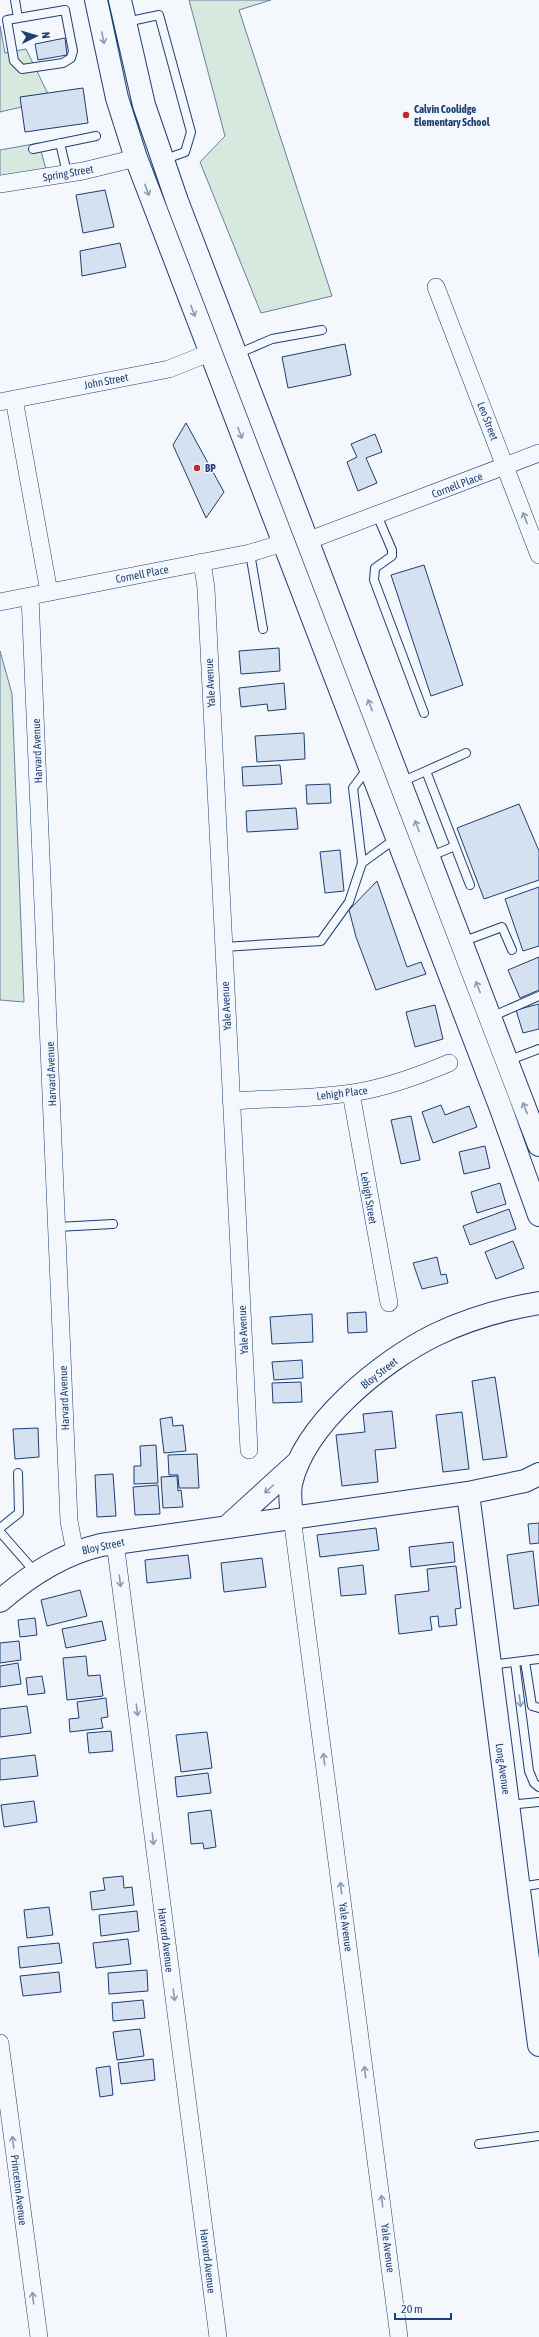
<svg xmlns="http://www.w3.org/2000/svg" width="539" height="2337" viewBox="0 0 539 2337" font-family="'Asap Condensed',sans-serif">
<rect width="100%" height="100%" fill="#f4f7fb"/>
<path fill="#d7e8df" stroke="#687fa3" d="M189,0H271L239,10L332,296L261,313L200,162L225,136Z
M0,26L5,53L26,49L51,100L0,112Z
M39,143L48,177L0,184V150Z
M0,651L12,694L24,1002L0,1000Z"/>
<path fill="#d5e0f0" stroke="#1d3f73" d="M65,38L67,55L38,60L35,44Z
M83,88L88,123L25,132L20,97Z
M105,190L114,227L83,233L76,195Z
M120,243L126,267L82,276L80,251Z
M345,344L351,375L288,388L282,357Z
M186,423L224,492L206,518L173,445Z
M375,434L382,452L366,458L377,483L358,491L347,462L357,457L351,444Z
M424,565L463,685L431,696L391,575Z
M279,648L280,671L241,674L239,651Z
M284,683L286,709L268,711L267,704L241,707L239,688Z
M304,733L305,759L257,762L255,736Z
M280,765L282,784L243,786L242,767Z
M330,784L331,803L307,804L306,785Z
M519,804L539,851V880L484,899L457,828Z
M296,808L298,829L247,832L246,811Z
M340,850L344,891L325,893L320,852Z
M377,881L407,967L421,962L426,974L376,990L356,937L349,910Z
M539,887V946L523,951L505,899Z
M539,957V990L520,998L508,970Z
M539,1004V1029L523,1033L516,1010Z
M435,1005L443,1039L415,1047L406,1012Z
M441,1105L445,1115L469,1106L477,1127L433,1143L422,1112Z
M411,1116L420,1160L401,1164L391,1120Z
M485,1146L490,1168L464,1174L459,1152Z
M500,1183L506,1204L477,1213L471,1192Z
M509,1209L516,1229L470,1245L463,1226Z
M513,1241L524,1268L496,1279L485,1252Z
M437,1257L441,1275L446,1274L448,1283L422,1289L413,1263Z
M366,1312L367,1332L348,1333L347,1313Z
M312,1314L313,1342L272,1344L270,1317Z
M302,1360L303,1378L274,1380L272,1362Z
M495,1377L507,1457L483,1460L472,1381Z
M301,1382L302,1402L273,1403L272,1383Z
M392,1411L396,1448L375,1450L378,1482L342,1486L336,1435L365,1432L363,1414Z
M462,1412L469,1469L443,1472L436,1415Z
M172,1417L173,1426L183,1425L186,1451L164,1453L160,1419Z
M38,1428L39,1457L15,1459L13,1429Z
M156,1445L158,1483L134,1484V1466H141L140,1446Z
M197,1454L199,1488H179L178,1475H169L168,1455Z
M113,1474L116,1516L97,1517L95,1475Z
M177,1476L178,1491L181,1490L183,1507L163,1508L161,1477Z
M158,1485L160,1514L135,1515L133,1487Z
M539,1523V1543L530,1544L528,1524Z
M376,1528L379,1550L320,1557L317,1535Z
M453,1542L455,1562L411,1567L409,1547Z
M533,1551L539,1605L514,1609L507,1555Z
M188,1555L191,1578L147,1583L145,1560Z
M262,1558L266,1587L224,1592L221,1563Z
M363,1565L366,1594L341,1596L338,1568Z
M456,1566L461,1608L455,1609L457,1625L439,1627L438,1616L430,1617L432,1630L399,1634L395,1595L429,1591L427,1569Z
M80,1590L87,1616L47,1626L41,1600Z
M35,1618L37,1635L20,1637L18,1620Z
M102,1621L106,1640L66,1648L62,1629Z
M19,1641L21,1660L0,1663V1643Z
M86,1656L88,1676L100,1675L103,1696L67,1700L63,1658Z
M18,1663L21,1684L0,1687V1666Z
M42,1676L45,1693L28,1695L26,1678Z
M106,1698L108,1717L101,1718L103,1728L70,1732L69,1719L79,1718L77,1702Z
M27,1706L31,1733L0,1737V1709Z
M111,1731L113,1751L89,1753L87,1733Z
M207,1732L212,1768L181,1772L176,1735Z
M35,1755L38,1776L0,1780V1759Z
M208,1773L211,1793L177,1797L175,1777Z
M34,1801L37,1822L4,1827L1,1805Z
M211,1810L216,1847L204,1849L203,1843L191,1844L188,1813Z
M123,1876L124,1888L132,1887L134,1905L92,1910L90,1892L105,1890L103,1878Z
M49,1907L53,1935L27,1938L24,1910Z
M137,1911L139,1931L101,1936L99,1915Z
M128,1939L131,1964L96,1968L93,1943Z
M59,1943L62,1963L20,1968L18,1947Z
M147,1970L148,1991L109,1994L108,1973Z
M59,1972L61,1992L23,1996L20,1976Z
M143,2000L145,2018L113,2021L112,2003Z
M140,2029L144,2056L117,2060L113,2032Z
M153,2059L155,2080L121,2084L118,2063Z
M110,2066L113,2095L100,2097L96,2068Z"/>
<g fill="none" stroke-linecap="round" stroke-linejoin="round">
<g stroke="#1d3f73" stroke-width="10">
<path id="lane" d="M15,0L18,18
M65,10L73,51L71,58L63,63L22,69L14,61L7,20Z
M126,22L159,15L191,132L185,152L163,160
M60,143L67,173
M33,149L96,136
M237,354L272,339L322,330
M377,515L392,550V556L375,568L374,580L424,713
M250,553L263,629
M401,782L426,771
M455,846L470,885
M429,857L455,846L426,771L466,753
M362,863L395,839
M462,942L502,927L512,950
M223,947L321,941L349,902L362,863L353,788L368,768
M491,1017L539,996
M507,1061L539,1049
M57,1227L113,1224
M0,1528L19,1513L18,1473
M0,1532L36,1573
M525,1661L532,1706L539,1708
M515,1662L529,1771L534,1783L539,1787
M490,1665L539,1659
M508,1805L539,1802
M520,1887L539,1884
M479,2144L539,2136"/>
</g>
<g stroke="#1d3f73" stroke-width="18">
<path id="street" d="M0,184L83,171L136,158
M436,287L539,555
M14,399L49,592
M0,402L169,369L209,353
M307,541L539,453
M202,562L206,588L249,1450
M30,596L69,1521L75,1552
M0,602L250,553L283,543
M351,1093L389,1303
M231,1101C276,1098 324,1099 368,1090C396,1084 423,1074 449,1063
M292,1517L399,2337
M115,1542L218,2337
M0,2043L39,2337"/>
</g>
<g stroke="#1d3f73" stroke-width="24">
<path id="secondary" d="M468,1493L539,2045
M292,1517C291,1506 289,1495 291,1484C304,1424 382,1361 435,1335C468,1319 503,1309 539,1303
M229,1525L297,1463
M0,1601C30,1575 62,1554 101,1545L468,1493L525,1481L539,1474"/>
</g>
<g stroke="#1d3f73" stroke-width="24">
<path id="highway" d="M96,0L117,98L136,158L500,1106L539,1215
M120,0L144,105L177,201L539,1145"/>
</g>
<use href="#lane" stroke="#f4f7fb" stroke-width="8"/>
<use href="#street" stroke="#f4f7fb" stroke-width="17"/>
<use href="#secondary" stroke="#f4f7fb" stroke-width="22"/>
<use href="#highway" stroke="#f4f7fb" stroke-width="22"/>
</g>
<defs><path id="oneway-shaft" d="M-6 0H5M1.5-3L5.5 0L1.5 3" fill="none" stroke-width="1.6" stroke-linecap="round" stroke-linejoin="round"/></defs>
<g stroke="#889bb7">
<use href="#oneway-shaft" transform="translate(103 38) rotate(78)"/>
<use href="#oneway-shaft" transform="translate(147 190) rotate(70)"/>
<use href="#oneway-shaft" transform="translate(193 311) rotate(69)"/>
<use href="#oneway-shaft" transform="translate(240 433) rotate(69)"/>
<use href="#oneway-shaft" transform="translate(525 518) rotate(-111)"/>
<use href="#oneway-shaft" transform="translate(370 705) rotate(-111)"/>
<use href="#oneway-shaft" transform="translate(417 826) rotate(-111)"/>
<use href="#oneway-shaft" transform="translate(478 987) rotate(-111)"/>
<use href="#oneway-shaft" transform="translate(525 1108) rotate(-111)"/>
<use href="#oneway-shaft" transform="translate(269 1489) rotate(138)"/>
<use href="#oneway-shaft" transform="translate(120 1581) rotate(83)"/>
<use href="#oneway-shaft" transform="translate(520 1701) rotate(82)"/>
<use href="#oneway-shaft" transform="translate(137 1710) rotate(83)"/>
<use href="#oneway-shaft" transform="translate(324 1759) rotate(-97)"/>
<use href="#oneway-shaft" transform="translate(153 1839) rotate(83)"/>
<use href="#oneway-shaft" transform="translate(341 1888) rotate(-97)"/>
<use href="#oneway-shaft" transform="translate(174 1995) rotate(83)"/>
<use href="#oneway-shaft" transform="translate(365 2072) rotate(-97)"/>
<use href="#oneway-shaft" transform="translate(13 2142) rotate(-97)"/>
<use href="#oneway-shaft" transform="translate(382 2201) rotate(-97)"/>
<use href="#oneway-shaft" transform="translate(33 2298) rotate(-97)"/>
</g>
<g fill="#c62828" stroke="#f4f7fb" stroke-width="1.5">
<circle cx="406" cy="115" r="4"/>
<circle cx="197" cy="468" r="4"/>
</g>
<g text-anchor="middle" stroke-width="3" stroke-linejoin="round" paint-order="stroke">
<g font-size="11" font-weight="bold" fill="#1d3f73" stroke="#f4f7fb" text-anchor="start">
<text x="414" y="113">Calvin Coolidge<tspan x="414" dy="13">Elementary School</tspan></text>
<text x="205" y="472">BP</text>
</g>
<g font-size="11" fill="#1d3f73" stroke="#f4f7fb">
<text transform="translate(68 173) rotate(-10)" y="4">Spring Street</text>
<text transform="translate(106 381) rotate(-11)" y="4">John Street</text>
<text transform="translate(488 421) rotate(69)" y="4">Leo Street</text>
<text transform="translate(457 485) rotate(-21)" y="4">Cornell Place</text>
<text transform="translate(142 574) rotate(-11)" y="4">Cornell Place</text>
<text transform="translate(210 683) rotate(-93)" y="4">Yale Avenue</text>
<text transform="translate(37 751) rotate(-92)" y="4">Harvard Avenue</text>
<text transform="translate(226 1006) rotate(-93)" y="4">Yale Avenue</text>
<text transform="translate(51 1074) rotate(-92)" y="4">Harvard Avenue</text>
<text transform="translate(342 1093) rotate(-7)" y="4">Lehigh Place</text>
<text transform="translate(369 1198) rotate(80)" y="4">Lehigh Street</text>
<text transform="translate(243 1330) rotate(-93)" y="4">Yale Avenue</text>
<text transform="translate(379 1373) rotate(-38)" y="4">Bloy Street</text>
<text transform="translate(64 1398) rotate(-92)" y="4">Harvard Avenue</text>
<text transform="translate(103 1546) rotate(-12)" y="4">Bloy Street</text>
<text transform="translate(503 1769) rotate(82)" y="4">Long Avenue</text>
<text transform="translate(346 1927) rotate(83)" y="4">Yale Avenue</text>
<text transform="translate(166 1940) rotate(83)" y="4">Harvard Avenue</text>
<text transform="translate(19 2190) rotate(83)" y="4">Princeton Avenue</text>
<text transform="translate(388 2248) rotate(83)" y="4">Yale Avenue</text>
<text transform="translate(208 2261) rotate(83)" y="4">Harvard Avenue</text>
</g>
</g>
<g transform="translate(36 36) rotate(85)" stroke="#f4f7fb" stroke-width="3" paint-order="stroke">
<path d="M0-3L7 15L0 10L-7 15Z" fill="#1d3f73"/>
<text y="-6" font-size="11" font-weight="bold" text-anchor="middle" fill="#1d3f73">N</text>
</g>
<path d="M395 2313v6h56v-6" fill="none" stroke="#1d3f73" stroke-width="2"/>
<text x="401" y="2313" font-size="12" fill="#1d3f73" stroke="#f4f7fb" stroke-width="3" paint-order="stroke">20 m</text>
</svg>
